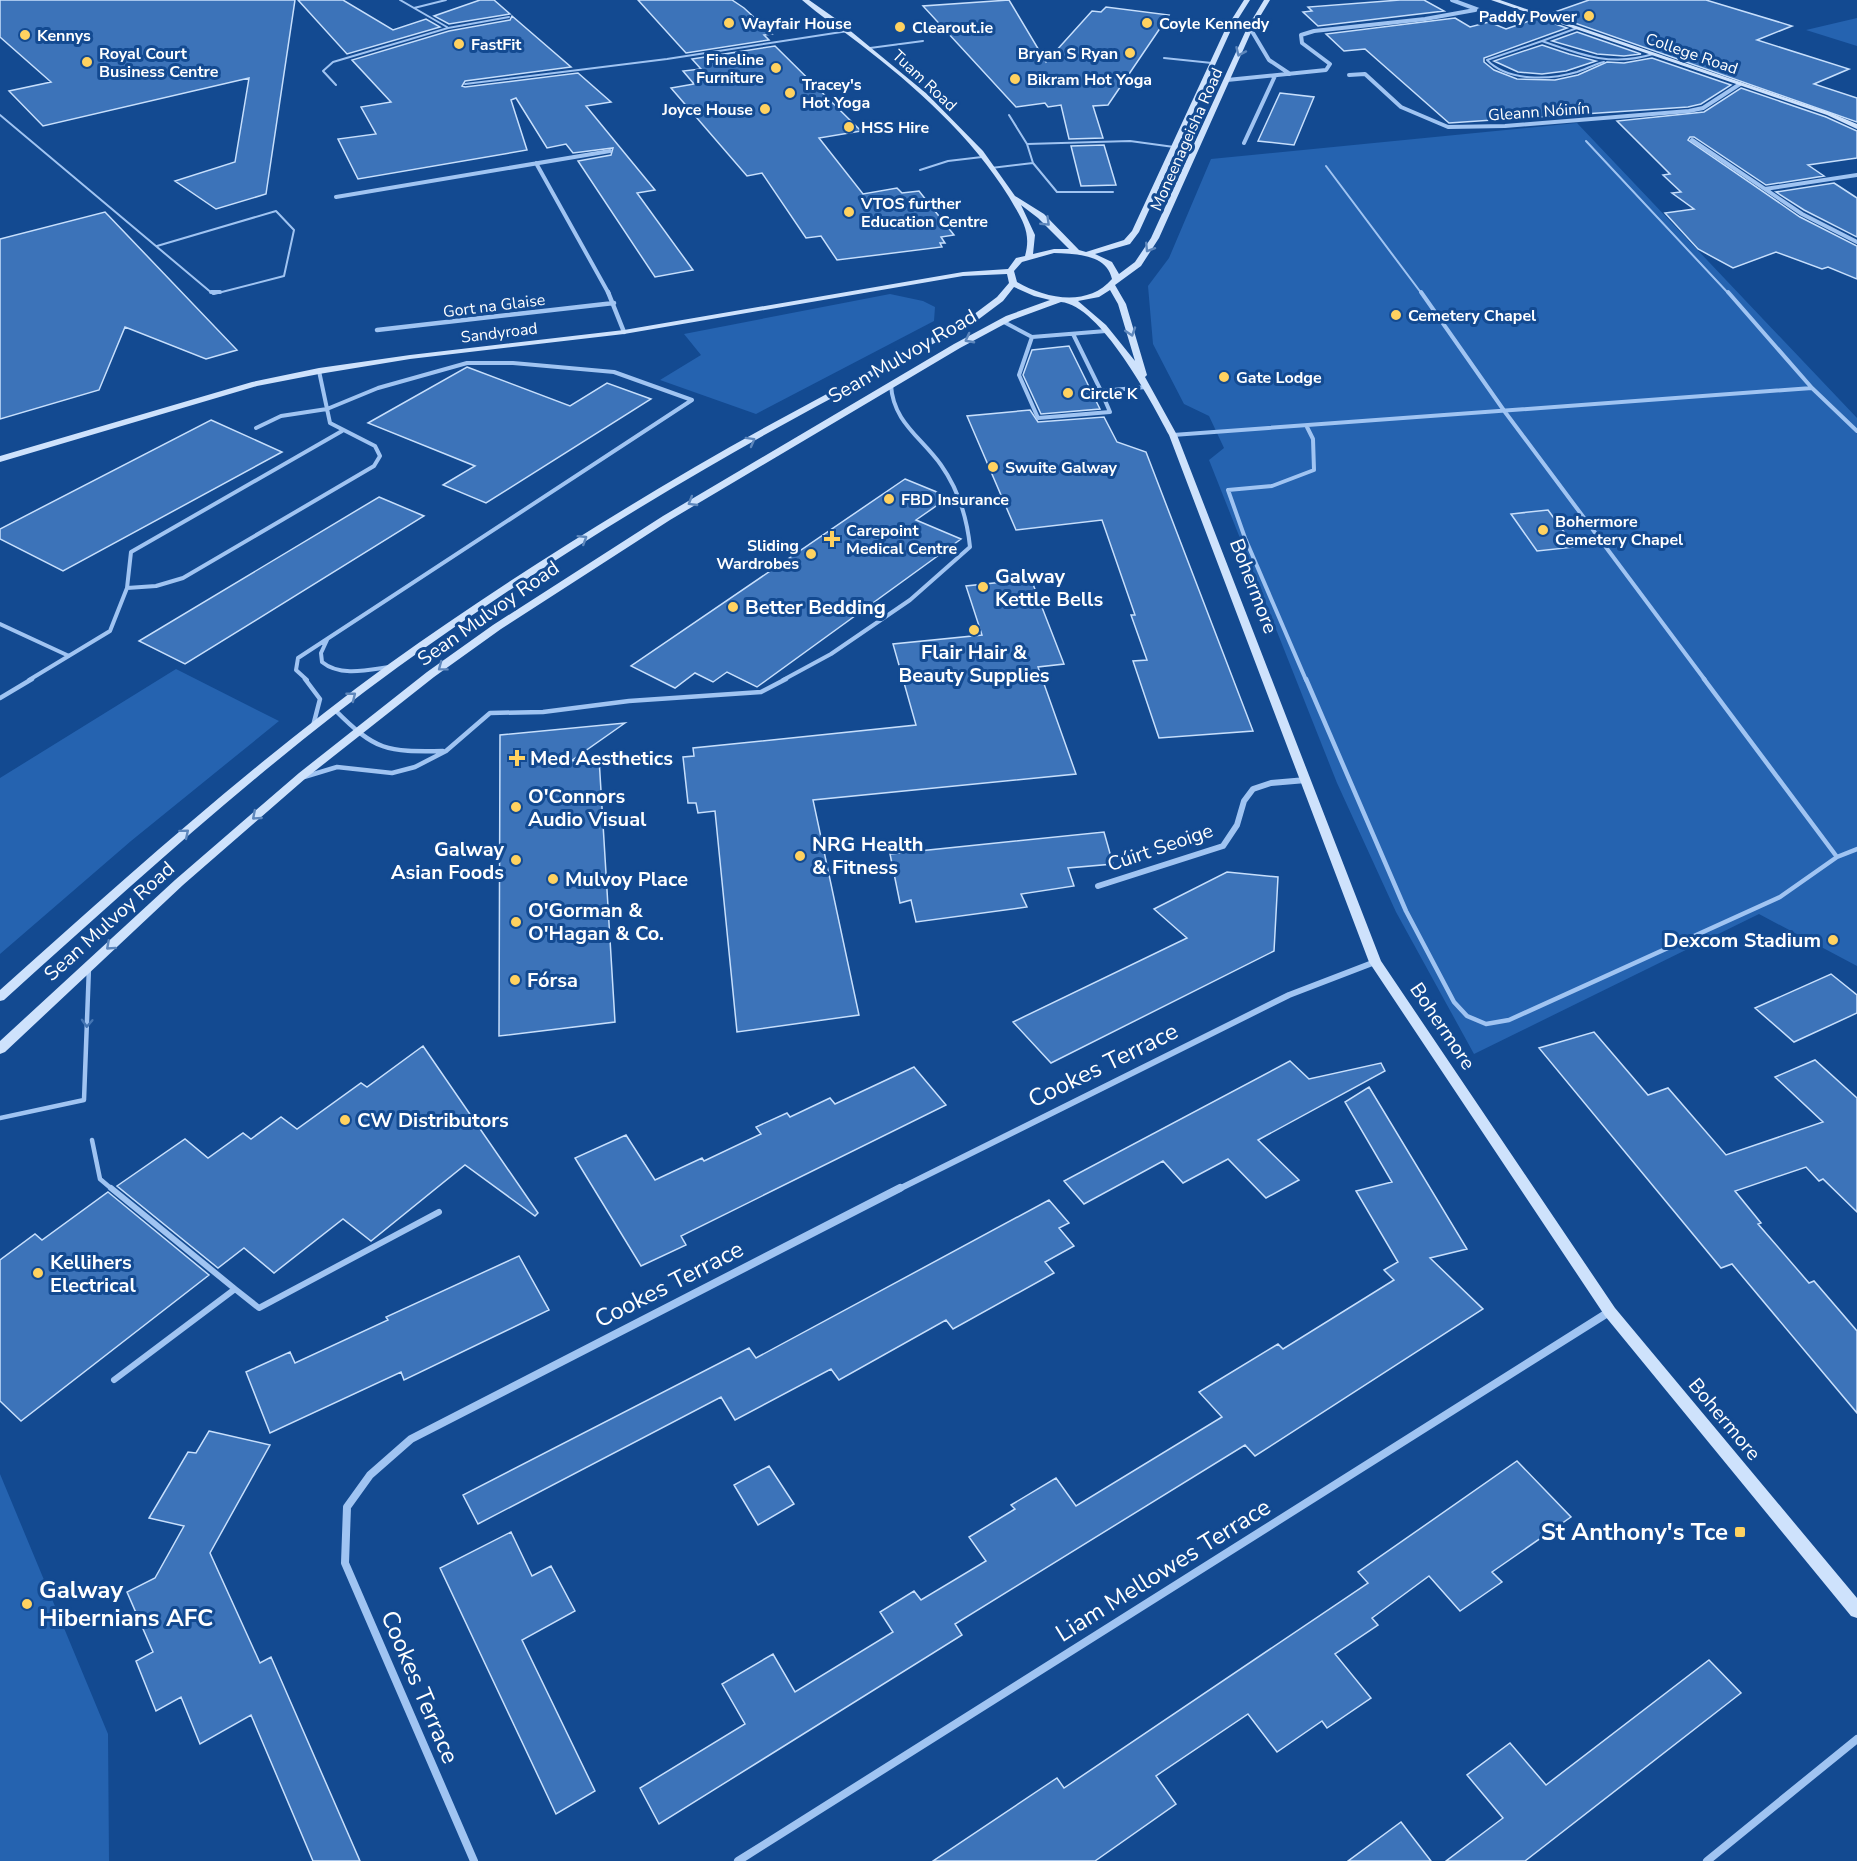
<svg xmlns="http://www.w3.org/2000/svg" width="1857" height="1861" viewBox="0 0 1857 1861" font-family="'Nunito Sans',sans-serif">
<rect width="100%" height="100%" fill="#134a91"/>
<path fill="#2563b0" d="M1857,18V46L1806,30Z
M1577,123L1857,418V966L1759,914L1474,1054L1396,912L1337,783L1209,460L1224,448L1209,416L1184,404L1153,344L1148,286L1169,258L1211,159Z
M890,294L923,301L935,307L934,321L756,414L660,380L701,355L684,334Z
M176,669L279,721L131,841L0,954V778Z
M0,1474L108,1734L109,1861H0Z"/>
<path fill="#3c73b9" stroke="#c7dffc" stroke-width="1.5" d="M0,0H295L266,194L216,209L175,181L235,162L249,78L43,126L9,91L51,82L0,37Z
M298,0H343L393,30L426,19L440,27L347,54Z
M480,0H494L510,14L449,24L434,16Z
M638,0H732L744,8L772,34L764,35L769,40L686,53Z
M1009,0L1046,62L1092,11L1101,12L1106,7L1169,15L1108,105L1093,106L1103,138L1069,139L1061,105L1048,107L1045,103L1016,107L923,6Z
M1400,0H1424L1444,11L1318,26L1303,12L1312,11L1308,7Z
M1589,0H1706L1792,26L1757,40L1849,69L1814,84L1857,98V122L1549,14Z
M512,16L571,67L465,81L462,86L465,87L578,73L611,102L586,106L655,190L637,193L693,270L655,277L578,161L611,155L613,148L573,153L566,144L547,148L516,98L511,100L527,150L358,179L338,139L376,134L361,107L391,102L352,60L449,31L510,20Z
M1455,18L1470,27L1489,22L1506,29L1538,18L1567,28L1484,58V62L1494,70L1517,79L1555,80L1578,75L1607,62L1624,63L1652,58L1731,85L1701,104L1688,107L1449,123L1365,49L1344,51L1326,34Z
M1577,32L1641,54L1624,56L1597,54L1552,41Z
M1542,45L1569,54L1596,61L1566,71L1542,74L1518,72L1494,61Z
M775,46L861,131L819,138L863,194L897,188L902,193L919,191L954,235L941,237L945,243H940L942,247L837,260L821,236L806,238L762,173L747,176L671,88L694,84L683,71L701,69L692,59Z
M1741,88L1826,117L1857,131V158L1808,165L1824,176L1766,185L1694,137H1690L1688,140L1800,217L1857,246V279L1828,267L1822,269L1776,252L1733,268L1698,249L1665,213L1694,209L1672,193L1681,192L1663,175L1670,174L1617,121L1704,112Z
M1280,93L1314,97L1294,145L1258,141Z
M1104,145L1116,185L1081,186L1071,146Z
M1834,183L1857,198V237L1804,210L1776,192Z
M105,212L237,350L206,359L125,327L99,390L0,419V239Z
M1069,346L1100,409L1041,414L1023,375L1032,350Z
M467,367L570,406L607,383L651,399L486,503L443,485L475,466L368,423Z
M1030,410L1038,422L1104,417L1117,442L1146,452L1253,731L1159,738L1133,661L1147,660L1131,615H1135L1102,520L1016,530L967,416Z
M211,420L282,452L63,571L0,539V529Z
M905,479L949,497L916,520L961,539L757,687L727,672L713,682L695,673L675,688L631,666Z
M379,497L424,516L185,664L139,641Z
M1548,510L1575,547L1537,551L1511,514Z
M1031,579L1064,664L1038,667L1076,774L813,800L859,1015L737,1032L715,811L698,813L696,803H688L683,757L694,756L693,748L916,725L893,644L982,635L966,586Z
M625,723L571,761L599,758L615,1022L499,1036L500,735Z
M1104,832L1113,864L1068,868L1074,886L1021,894L1027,907L916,922L911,900L900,903L890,854Z
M1227,872L1278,877L1274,951L1051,1063L1013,1022L1187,938L1154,909Z
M1831,974L1857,995V1013L1794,1042L1755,1008Z
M1594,1032L1648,1095L1668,1088L1726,1155L1823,1122L1775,1077L1815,1060L1857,1098V1212L1823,1179L1819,1181L1806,1167L1735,1191L1761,1223L1758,1224L1809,1283L1814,1281L1857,1331V1413L1732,1264L1721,1268L1539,1048Z
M423,1046L538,1213L535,1216L465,1165L371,1241L343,1219L274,1273L244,1248L218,1268L117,1186L185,1139L208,1158L243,1133L251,1139L281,1117L297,1129L361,1083L367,1087Z
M1290,1061L1309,1079L1381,1063L1385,1071L1258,1140L1299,1180L1266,1198L1228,1159L1183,1183L1163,1161L1084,1204L1064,1181Z
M914,1067L946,1105L681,1236L686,1245L641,1266L575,1158L626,1135L655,1180L702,1158L704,1161L761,1134L756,1127L787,1113L790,1117L830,1098L835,1104Z
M1369,1087L1467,1249L1430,1258L1483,1309L1255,1456L1245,1445L955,1624L962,1635L659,1824L640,1788L745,1724L722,1684L773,1654L795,1692L893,1632L880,1612L914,1591L921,1600L986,1561L969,1537L1015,1509L1011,1505L1056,1478L1076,1506L1222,1417L1199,1392L1278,1344L1283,1349L1394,1280L1384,1270L1398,1262L1356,1191L1392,1182L1345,1102Z
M108,1192L209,1275L21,1421L0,1401V1260L35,1234L42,1240Z
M1049,1200L1069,1223L1059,1228L1074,1246L1045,1262L1054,1273L953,1329L946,1320L839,1380L831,1369L735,1420L721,1397L478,1524L463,1495L749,1348L756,1358Z
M519,1256L549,1310L404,1380L401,1372L270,1433L246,1372L290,1352L295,1363L388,1320L386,1317Z
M209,1431L270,1445L210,1553L260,1663L271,1657L360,1861H313L251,1715L200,1744L181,1697L156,1711L136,1661L153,1652L127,1592L155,1578L184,1526L149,1518L188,1452L196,1453Z
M1517,1461L1571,1517L1492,1572L1502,1582L1460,1611L1429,1576L1372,1618L1378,1625L1335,1654L1371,1698L1327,1728L1322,1721L1277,1752L1248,1714L1156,1776L1176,1804L1095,1861H933L1057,1778L1064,1788L1368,1583L1358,1572Z
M769,1466L794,1504L758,1525L734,1485Z
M511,1532L532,1576L551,1566L575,1611L522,1640L595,1791L556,1814L440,1568Z
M1709,1660L1741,1693L1525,1861H1446L1503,1818L1467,1775L1510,1743L1546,1785Z
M1401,1822L1431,1861H1348Z"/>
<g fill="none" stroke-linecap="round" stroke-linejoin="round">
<path stroke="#a0c4f2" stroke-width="2" d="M400,0L447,27
M414,8L446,0
M1577,28L1542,41C1581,55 1612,67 1653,54
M1542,41L1487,60C1508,82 1550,80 1577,72C1586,69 1595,64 1604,62
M870,48L923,41
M1164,58L1212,63
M465,84L667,59L848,31
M336,85L323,71L333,62L448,28L509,17
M0,115L213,294
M1009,115L1027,144
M1586,141L1729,294
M1033,163L1057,192H1113
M1326,166L1422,294
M991,168L1033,163L1027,144L1130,141L1174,147
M920,170L948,161L982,157
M157,246L276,211L294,230L284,276L214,294"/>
<path stroke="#a0c4f2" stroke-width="4" d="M211,292H220
M1421,292L1505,412L1705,680
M1728,292L1812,388L1857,431
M1002,321L1032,337L1106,331
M1073,334L1101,391L1146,387
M1032,337L1019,375L1038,418L1110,412L1101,391
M256,428L281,416L327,409L378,388L467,363H513L614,372L692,400L298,658L296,670L307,680
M1173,435L1812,388
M127,588L156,586L183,578L374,466L380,456L375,446L330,423L319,371
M0,624L69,656
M327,640L321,653L322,662C340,677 368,670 389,667
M29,680L110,631L127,588L131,552L342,431
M783,680L831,654L910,600L970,547C967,518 958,489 941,465C921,437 893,422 891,385
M1306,680L1245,538L1228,490L1272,486L1314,470L1313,439L1307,427"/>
<path stroke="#a0c4f2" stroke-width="4.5" d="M305,679L320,699L313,726
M1306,679L1406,911L1454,1002L1467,1016L1486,1024L1509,1020L1780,897L1837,857L1857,849
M1704,679L1837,857
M0,698L32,679
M335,710C376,751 386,752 443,751
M304,777L337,767L392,773L415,767L446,751L490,713L543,712L629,701L761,692L786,679
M0,1118L84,1100L89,967
M92,1140L100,1179L113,1190"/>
<path stroke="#a0c4f2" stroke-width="6" d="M111,1188L235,1289L114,1380
M235,1289L259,1308L439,1212"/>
<path stroke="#a0c4f2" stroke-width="4" d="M1452,0L1514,23
M1250,28L1269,60L1290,74
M1349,75L1365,74L1401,107L1448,127L1505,126L1689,111L1703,108L1740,84
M1227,80L1326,70L1330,64L1302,43L1301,35L1314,31L1425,19L1475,10
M1692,140L1802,214L1857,242
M1244,143L1275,76
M536,163L609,294
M1765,189L1857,175
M336,197L610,151"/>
<path stroke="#a0c4f2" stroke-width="4.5" d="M608,292L624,332
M377,330L614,303"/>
<path stroke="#a0c4f2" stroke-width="6" d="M1098,886L1223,846L1237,825L1244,801L1253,789L1271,783L1306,780
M897,1190L1289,995L1375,962"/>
<path stroke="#a0c4f2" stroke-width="8" d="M474,1861L345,1563L347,1507L370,1475L411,1439L900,1188
M738,1861L1609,1312
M1707,1861L1857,1739"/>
<path fill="#cee2fc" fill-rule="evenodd" d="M802,0H809L836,19L927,94L983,151L1015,196L1044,214L1079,250L1086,252L1124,240L1132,231L1225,30L1244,0H1250L1231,30L1139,232L1130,244L1095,254L1112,262L1119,274L1135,262L1151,238L1247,28L1264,0H1270L1253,28L1159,238L1141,266L1115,285L1126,304L1147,375L1145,377L1177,435L1381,961L1615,1308L1857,1598V1618L1851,1616L1605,1316L1369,962L1169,435C1152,402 1100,305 1061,302L1012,320L960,348L670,520L501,629L434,677L306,778L183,885L5,1052L0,1054V1041L175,880L299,773L427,672L493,625L663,516L954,344L1006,316L1050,300L1034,296L1014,287L1003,301L979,319C888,369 795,416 705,469C600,530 497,596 398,667C259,768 132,885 4,1000L0,1001V990C126,877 252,764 389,664C488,593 591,528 695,467C786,414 881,366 973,315L997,297L1009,283L1007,274L963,276L624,334L410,359L319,374L257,386L0,462V456L252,382L319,368L410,355L624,330L963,272L1008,269L1016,258L1025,256C1032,231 1021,218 1009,197C972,137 916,87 860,44C841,29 820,16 802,0ZM1021,205L1038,218L1069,249H1054L1033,254L1035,235ZM1054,253C1075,254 1107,254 1112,279C1088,307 1046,299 1017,282L1014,271L1022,262ZM1110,290L1118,304L1135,361L1106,325L1078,301L1099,297Z
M1491,0H1500L1831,113L1857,124V129L1827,115Z"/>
</g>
<defs><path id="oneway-chevron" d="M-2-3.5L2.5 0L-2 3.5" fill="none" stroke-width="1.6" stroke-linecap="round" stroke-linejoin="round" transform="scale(1.5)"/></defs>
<g stroke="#5e87bc">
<use href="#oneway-chevron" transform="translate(1240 52) rotate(114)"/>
<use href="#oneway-chevron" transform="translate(1046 222) rotate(44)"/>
<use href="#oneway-chevron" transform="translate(1149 248) rotate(122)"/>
<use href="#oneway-chevron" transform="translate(1131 332) rotate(72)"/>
<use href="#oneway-chevron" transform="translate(969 339) rotate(152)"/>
<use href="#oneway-chevron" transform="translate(751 441) rotate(-29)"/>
<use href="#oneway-chevron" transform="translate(692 502) rotate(149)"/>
<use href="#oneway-chevron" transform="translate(583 539) rotate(-32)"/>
<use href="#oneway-chevron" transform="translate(442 667) rotate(143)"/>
<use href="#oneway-chevron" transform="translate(352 696) rotate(-38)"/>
<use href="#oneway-chevron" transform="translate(256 816) rotate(139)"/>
<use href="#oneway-chevron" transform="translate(185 833) rotate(-40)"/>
<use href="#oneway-chevron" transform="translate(110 946) rotate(138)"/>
</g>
<use stroke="#4475b3" href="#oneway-chevron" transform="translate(87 1023) rotate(93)"/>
<g fill="#ffd260" stroke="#134a91" stroke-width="2">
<circle cx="1589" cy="16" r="6"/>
<circle cx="729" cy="23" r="6"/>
<circle cx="1147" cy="23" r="6"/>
<circle cx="900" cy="27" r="6"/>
<circle cx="25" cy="35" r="6"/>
<circle cx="459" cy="44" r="6"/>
<circle cx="1130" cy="53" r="6"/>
<circle cx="87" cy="62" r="6"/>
<circle cx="776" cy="68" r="6"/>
<circle cx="1015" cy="79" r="6"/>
<circle cx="790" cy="93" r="6"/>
<circle cx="765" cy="109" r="6"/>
<circle cx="849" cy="127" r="6"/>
<circle cx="849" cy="212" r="6"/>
<circle cx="1396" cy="315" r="6"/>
<circle cx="1224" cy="377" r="6"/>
<circle cx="1068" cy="393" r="6"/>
<circle cx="993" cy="467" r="6"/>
<circle cx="889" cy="499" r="6"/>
<circle cx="1543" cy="530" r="6"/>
<path d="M829 530h6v6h6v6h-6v6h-6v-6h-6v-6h6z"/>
<circle cx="811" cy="554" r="6"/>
<circle cx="983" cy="587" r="6"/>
<circle cx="733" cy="607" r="6"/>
<circle cx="974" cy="630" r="6"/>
<path d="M514 749h6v6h6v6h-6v6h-6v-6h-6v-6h6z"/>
<circle cx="516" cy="807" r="6"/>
<circle cx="800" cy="856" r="6"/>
<circle cx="516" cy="860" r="6"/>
<circle cx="553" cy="879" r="6"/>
<circle cx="516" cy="922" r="6"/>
<circle cx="1833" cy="940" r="6"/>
<circle cx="515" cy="980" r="6"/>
<circle cx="345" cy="1120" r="6"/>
<circle cx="38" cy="1273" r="6"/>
<rect x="1734" y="1526" width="12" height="12" rx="3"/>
<circle cx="27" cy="1604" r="6"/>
</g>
<g text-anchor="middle" stroke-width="6" stroke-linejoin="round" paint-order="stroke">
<g font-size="16" font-weight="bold" fill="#fff" stroke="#134a91" text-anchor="start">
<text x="1577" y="22" text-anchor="end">Paddy Power</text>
<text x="741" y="29">Wayfair House</text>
<text x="1159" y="29">Coyle Kennedy</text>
<text x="912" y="33">Clearout.ie</text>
<text x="37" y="41">Kennys</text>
<text x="471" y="50">FastFit</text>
<text x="99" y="59">Royal Court<tspan x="99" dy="18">Business Centre</tspan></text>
<text x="1118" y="59" text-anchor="end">Bryan S Ryan</text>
<text x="764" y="65" text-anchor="end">Fineline<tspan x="764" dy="18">Furniture</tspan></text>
<text x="1027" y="85">Bikram Hot Yoga</text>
<text x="802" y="90">Tracey's<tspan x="802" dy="18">Hot Yoga</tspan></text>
<text x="753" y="115" text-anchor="end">Joyce House</text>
<text x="861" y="133">HSS Hire</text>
<text x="861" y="209">VTOS further<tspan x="861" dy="18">Education Centre</tspan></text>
<text x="1408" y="321">Cemetery Chapel</text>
<text x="1236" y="383">Gate Lodge</text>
<text x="1080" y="399">Circle K</text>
<text x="1005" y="473">Swuite Galway</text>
<text x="901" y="505">FBD Insurance</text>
<text x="1555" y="527">Bohermore<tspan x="1555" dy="18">Cemetery Chapel</tspan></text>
<text x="846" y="536">Carepoint<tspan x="846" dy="18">Medical Centre</tspan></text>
<text x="799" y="551" text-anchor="end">Sliding<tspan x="799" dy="18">Wardrobes</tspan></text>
</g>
<g font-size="16" fill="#fff" stroke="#134a91">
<text transform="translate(1692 53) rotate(19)" y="6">College Road</text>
<text transform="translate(925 80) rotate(43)" y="6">Tuam Road</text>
<text transform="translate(1539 111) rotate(-4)" y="6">Gleann Nóinín</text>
<text transform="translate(1186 139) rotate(-66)" y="6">Moneenageisha Road</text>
<text transform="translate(494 305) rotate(-7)" y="6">Gort na Glaise</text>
<text transform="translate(499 332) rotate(-7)" y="6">Sandyroad</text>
</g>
<g font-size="20" fill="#fff" stroke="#134a91">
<text transform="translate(902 356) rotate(-30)" y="7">Sean Mulvoy Road</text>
<text transform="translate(1254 586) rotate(69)" y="7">Bohermore</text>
<text transform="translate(488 613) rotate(-35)" y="7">Sean Mulvoy Road</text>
<text transform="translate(1160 847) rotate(-19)" y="7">Cúirt Seoige</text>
<text transform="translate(109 921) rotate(-42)" y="7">Sean Mulvoy Road</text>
<text transform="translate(1443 1026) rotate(56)" y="7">Bohermore</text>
<text transform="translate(1725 1419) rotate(50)" y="7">Bohermore</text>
</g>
<g font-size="20" font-weight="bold" fill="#fff" stroke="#134a91" text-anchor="start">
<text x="995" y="583">Galway<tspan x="995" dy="23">Kettle Bells</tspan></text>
<text x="745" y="614">Better Bedding</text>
<text x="974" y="659" text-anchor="middle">Flair Hair &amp;<tspan x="974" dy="23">Beauty Supplies</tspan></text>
<text x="530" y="765">Med Aesthetics</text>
<text x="528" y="803">O'Connors<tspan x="528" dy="23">Audio Visual</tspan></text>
<text x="812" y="851">NRG Health<tspan x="812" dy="23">&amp; Fitness</tspan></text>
<text x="504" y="856" text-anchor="end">Galway<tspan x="504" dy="23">Asian Foods</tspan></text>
<text x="565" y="886">Mulvoy Place</text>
<text x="528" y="917">O'Gorman &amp;<tspan x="528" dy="23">O'Hagan &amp; Co.</tspan></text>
<text x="1821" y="947" text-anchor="end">Dexcom Stadium</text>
<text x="527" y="987">Fórsa</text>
<text x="357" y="1127">CW Distributors</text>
<text x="50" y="1269">Kellihers<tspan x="50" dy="23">Electrical</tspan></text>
</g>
<g font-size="24" fill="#fff" stroke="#134a91">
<text transform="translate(1103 1065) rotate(-26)" y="8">Cookes Terrace</text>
<text transform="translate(669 1284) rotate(-27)" y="8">Cookes Terrace</text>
<text transform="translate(1163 1570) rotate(-32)" y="8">Liam Mellowes Terrace</text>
<text transform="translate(420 1687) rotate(67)" y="8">Cookes Terrace</text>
</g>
<g font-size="24" font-weight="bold" fill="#fff" stroke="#134a91" text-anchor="end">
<text x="1728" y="1540">St Anthony's Tce</text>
<text x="39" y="1598" text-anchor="start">Galway<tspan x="39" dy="28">Hibernians AFC</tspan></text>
</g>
</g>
</svg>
